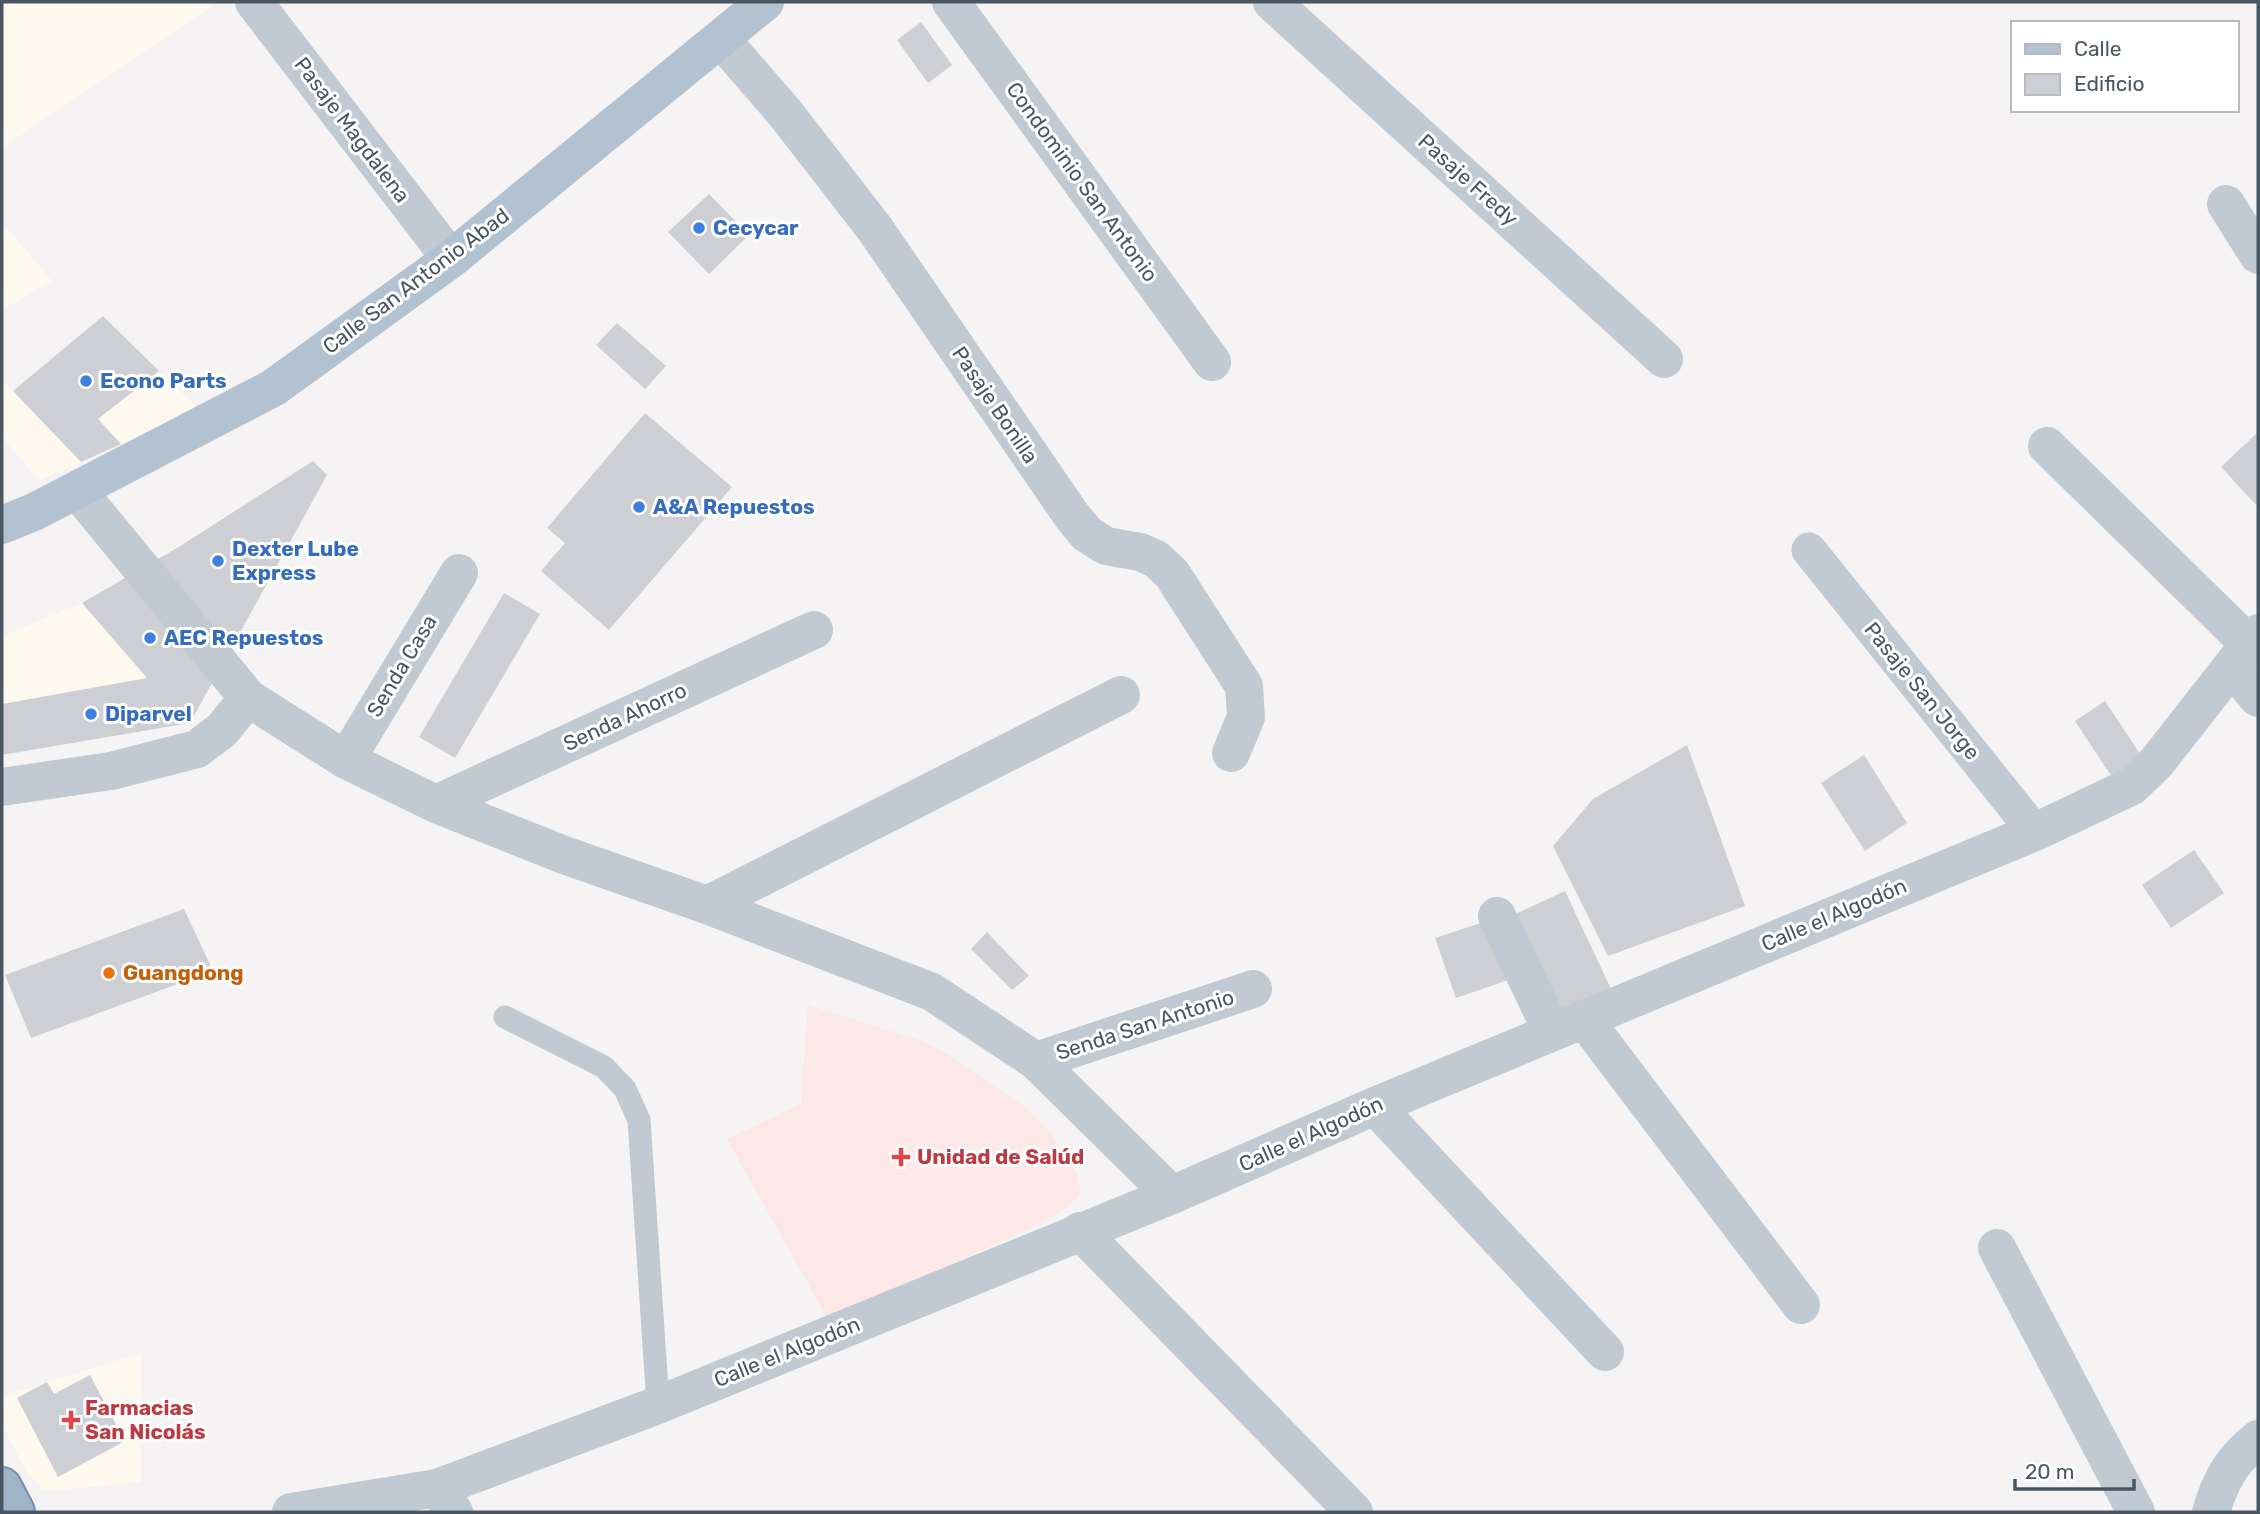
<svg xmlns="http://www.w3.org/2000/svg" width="2260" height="1514" viewBox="0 0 2260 1514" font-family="Rubik,sans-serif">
<rect width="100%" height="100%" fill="#f5f3f3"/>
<path fill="#fdf9ef" d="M2,2H207L211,7L2,148Z
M2,222L52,281L2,310Z
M103,316L198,409L39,481L2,437V380L14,391Z
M313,461L327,475L190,723L2,755V636L82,603L133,574Z
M141,1353V1482L53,1491L42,1489L28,1474L2,1425V1396Z"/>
<path fill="#fce8e6" d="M808,1005L925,1042L950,1055L1028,1109L1051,1133L1077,1175L1080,1191L1078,1197L1060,1212L1035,1226L829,1321L727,1139L801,1104Z"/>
<path fill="#cdcfd5" d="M921,22L952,65L928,83L897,40Z
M709,194L749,235L709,274L668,232Z
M103,316L159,371L98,419L121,444L81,462L13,391Z
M617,323L666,366L645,389L596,345Z
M645,413L732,487L609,630L541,571L565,543L547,528Z
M2258,432V507L2221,467Z
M313,461L327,475L190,723L2,755V704L147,678L82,603L177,548Z
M504,593L540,614L455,758L419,737Z
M2105,701L2142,757L2112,777L2075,721Z
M1687,745L1745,906L1608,956L1553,846L1593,799Z
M1864,755L1907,823L1865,851L1821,783Z
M2194,850L2224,893L2171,928L2142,885Z
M1565,891L1612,991L1558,1017L1511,916Z
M184,909L213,971L31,1038L5,975Z
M1490,920L1511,979L1456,998L1435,938Z
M987,932L1029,976L1012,990L971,949Z
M90,1375L125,1441L58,1477L17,1398L47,1382L54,1394Z"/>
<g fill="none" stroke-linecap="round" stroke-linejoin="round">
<g stroke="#7690ad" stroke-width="42">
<path id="trunk" d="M2,1487L15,1512"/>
</g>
<path stroke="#c1cad2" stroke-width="23" d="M505,1017L604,1067L625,1089L639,1120L658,1405"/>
<path stroke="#c1cad2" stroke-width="35" d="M1809,550L2035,832"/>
<path stroke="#c1cad2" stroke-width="38" d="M254,2L451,259
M951,2L1212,362
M1272,2L1664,359
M721,39L785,113L875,229L1072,516L1087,534L1106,546L1140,552L1156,559L1172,574L1244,686L1246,717L1231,753
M2226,204L2258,255
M2047,446L2249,644
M77,490L248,698L346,760L436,804L564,855L707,905L932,992L1036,1061L1172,1195
M2233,668L2258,698
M346,760L459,573
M2,787L111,771L197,749L222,730L248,698
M436,804L814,630
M707,905L1121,695
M1497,916L1552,1032
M1584,1019L1801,1305
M1036,1061L1253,989
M1375,1106L1605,1352
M1080,1231L1354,1512
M1997,1248L2136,1512
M437,1488L454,1512
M2211,1512C2221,1479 2231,1461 2258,1439"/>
<path stroke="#c1cad2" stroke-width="38" d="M291,1512L437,1488L658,1405L1172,1195L1375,1106L2035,832L2132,786L2156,763L2258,633"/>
<path stroke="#b3c2d1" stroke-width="38" d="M2,525L34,512L273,388L451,259L765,2"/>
<use href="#trunk" stroke="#9fb4c9" stroke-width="38"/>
</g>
<g fill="#3f7fe0" stroke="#fff" stroke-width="2.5">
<circle cx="699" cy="228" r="7"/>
<circle cx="86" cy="381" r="7"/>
<circle cx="639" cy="507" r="7"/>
<circle cx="218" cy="561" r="7"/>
<circle cx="150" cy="638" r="7"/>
<circle cx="91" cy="714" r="7"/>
</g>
<circle fill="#e8710a" stroke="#fff" stroke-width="2.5" cx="109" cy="973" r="7"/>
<g fill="#e0444e" stroke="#fff" stroke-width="2.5">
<path d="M897.5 1146.5h7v7h7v7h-7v7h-7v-7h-7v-7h7z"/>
<path d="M67.5 1409.5h7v7h7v7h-7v7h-7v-7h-7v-7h7z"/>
</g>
<g text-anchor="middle" stroke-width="6" stroke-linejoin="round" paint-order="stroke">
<g font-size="21" fill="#4a5661" stroke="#fff">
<text transform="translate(352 130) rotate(53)" y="7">Pasaje Magdalena</text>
<text transform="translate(1468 180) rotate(42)" y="7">Pasaje Fredy</text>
<text transform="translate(1082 182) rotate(54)" y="7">Condominio San Antonio</text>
<text transform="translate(416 281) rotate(-37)" y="7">Calle San Antonio Abad</text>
<text transform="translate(995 405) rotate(56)" y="7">Pasaje Bonilla</text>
<text transform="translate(402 666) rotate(-59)" y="7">Senda Casa</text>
<text transform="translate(1922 691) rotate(51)" y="7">Pasaje San Jorge</text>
<text transform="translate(625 717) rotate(-25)" y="7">Senda Ahorro</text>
<text transform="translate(1834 915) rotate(-23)" y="7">Calle el Algodón</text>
<text transform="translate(1145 1025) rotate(-18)" y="7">Senda San Antonio</text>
<text transform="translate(1311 1134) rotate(-24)" y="7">Calle el Algodón</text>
<text transform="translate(787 1352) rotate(-22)" y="7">Calle el Algodón</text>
</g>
<g font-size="21" font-weight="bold" fill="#366cbe" stroke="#fff" text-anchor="start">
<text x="713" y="235">Cecycar</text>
<text x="100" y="388">Econo Parts</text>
<text x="653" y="514">A&amp;A Repuestos</text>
<text x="232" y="556">Dexter Lube<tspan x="232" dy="24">Express</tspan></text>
<text x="164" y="645">AEC Repuestos</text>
<text x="105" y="721">Diparvel</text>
</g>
<g font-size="21" font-weight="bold" fill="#c56008" stroke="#fff" text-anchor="start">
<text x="123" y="980">Guangdong</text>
</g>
<g font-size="21" font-weight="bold" fill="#be3a42" stroke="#fff" text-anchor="start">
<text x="917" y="1164">Unidad de Salúd</text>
<text x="85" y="1415">Farmacias<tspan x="85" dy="24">San Nicolás</tspan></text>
</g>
</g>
<rect width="2260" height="1514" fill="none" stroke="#4a5661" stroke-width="7"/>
<rect x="2011" y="21" width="228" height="91" fill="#ffffff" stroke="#b7bbc0" stroke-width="2"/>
<rect x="2025" y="44" width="35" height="10" fill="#b3c2d1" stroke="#b7bbc0" stroke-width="2"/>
<text x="2074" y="56" font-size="21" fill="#4a5661">Calle</text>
<rect x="2025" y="74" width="35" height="21" fill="#cdcfd5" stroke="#b7bbc0" stroke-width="2"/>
<text x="2074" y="91" font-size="21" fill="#4a5661">Edificio</text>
<path d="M2015 1479v10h119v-10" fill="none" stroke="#4a5661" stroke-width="3.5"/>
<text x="2025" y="1479" font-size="21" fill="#4a5661" stroke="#ffffff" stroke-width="5" paint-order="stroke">20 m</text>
</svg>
